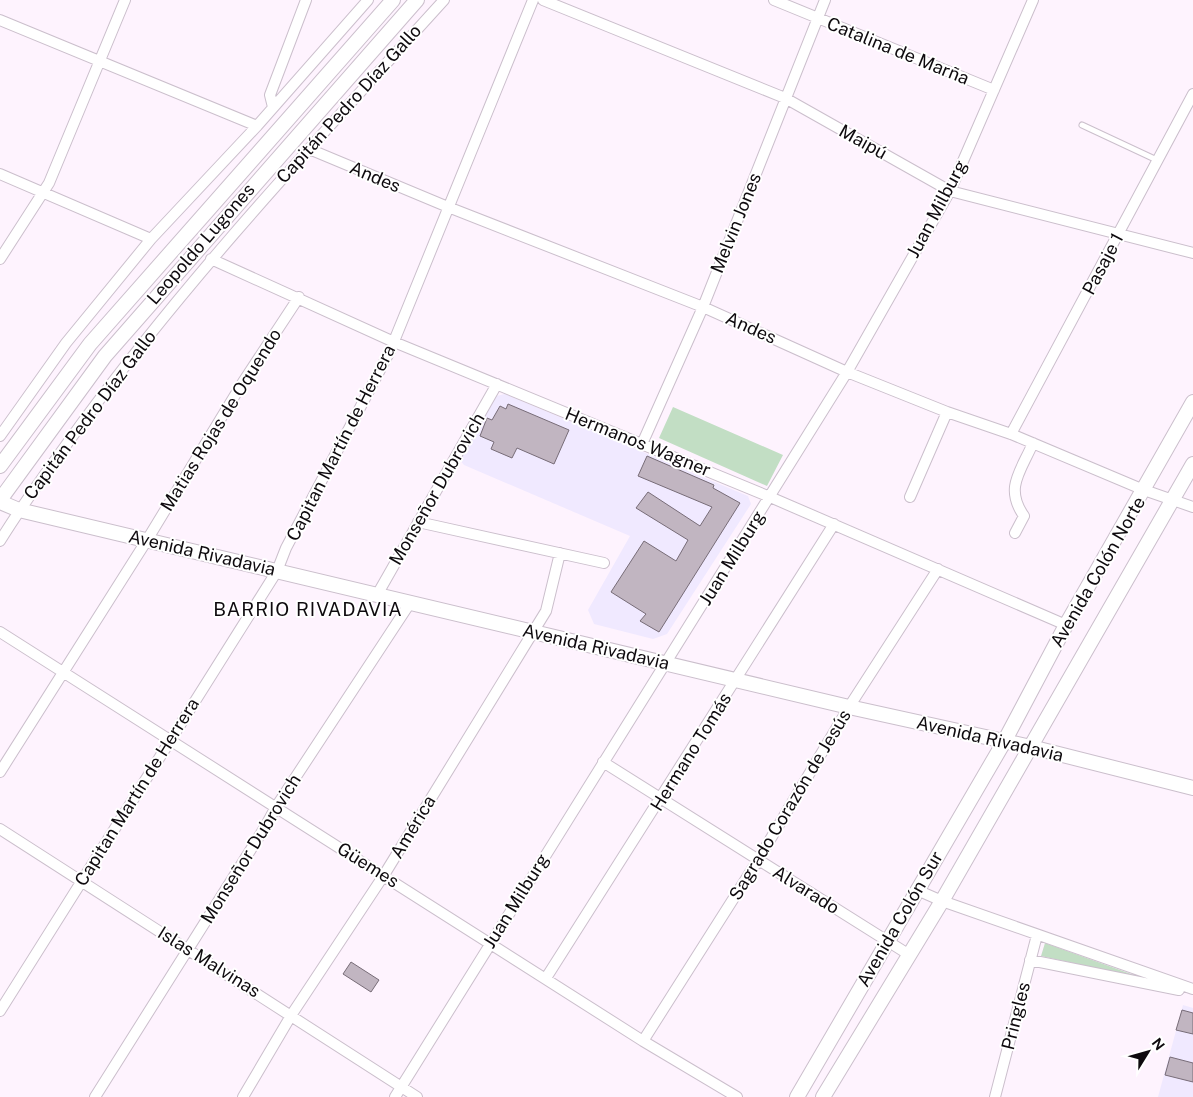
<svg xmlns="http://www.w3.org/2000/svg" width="1193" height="1097" viewBox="0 0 1193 1097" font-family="'Public Sans',sans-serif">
<rect width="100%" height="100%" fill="#fef3fe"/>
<path fill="#f0e9ff" d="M505,394L748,496L751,504L667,634L653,639L594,624L588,610L630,536L464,465L460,460L496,396Z
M1183,1005L1193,1008V1097H1158Z"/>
<path fill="#c2dec4" d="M673,407L783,455L767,486L659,438Z
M1045,943L1145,979L1041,956Z"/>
<path fill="#c1b5c1" stroke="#776c77" d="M508,404L569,430L554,464L517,448L512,458L491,449L494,442L480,436L487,418L492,420L500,406L506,409Z
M647,456L714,485L713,488L740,503L659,632L640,621L646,614L611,592L644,541L676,561L688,540L636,508L648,492L700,526L712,507L638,476Z
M351,962L379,980L371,992L343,974Z
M1182,1010L1193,1013V1034L1176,1030Z
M1170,1057L1193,1063V1082L1165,1075Z"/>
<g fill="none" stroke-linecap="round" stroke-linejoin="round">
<g stroke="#cbbfcc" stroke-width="7">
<path id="service" d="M1082,125L1159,161"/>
</g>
<g stroke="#cbbfcc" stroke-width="12">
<path id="minor" d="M543,0L785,98L950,191L1193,253
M774,0L994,90
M0,20L257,126
M273,107L270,95L306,0
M309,149L448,207L703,307L847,372L947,412L1011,434L1144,490L1193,507
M0,174L151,239
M0,259L49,183L125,0
M211,259L394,342L770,497L1066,625
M1011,434L1193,94
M0,436L66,343L151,239L257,126L368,0
M642,444L703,307L825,0
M910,497L947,412
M418,522L604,563
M1015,533L1024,516C1004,488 1021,471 1033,443
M0,541C25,500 54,462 82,423C192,273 319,138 444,0
M377,595L497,384
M0,632L643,1041L737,1097
M603,762L908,954
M0,772L147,540L243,382L299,297
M0,829L417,1097
M917,890L942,901L1193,989
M1030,960L1179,990
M546,978L834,524
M0,1011L277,571L286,548L390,351L533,0
M643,1041L758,860L849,707L938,569
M95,1097L265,827L276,807L410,603
M243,1097L292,1014L384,875L546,611L560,553
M395,1097L847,372L950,191L1033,0
M995,1097L1037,935"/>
</g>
<g stroke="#cbbfcc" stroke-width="16">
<path id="secondary" d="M0,466L90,344L393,0
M0,500L105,356L417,0
M0,502L19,510L849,707L1031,747L1193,788
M797,1097L1004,742L1066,625L1193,402
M823,1097L942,901L1193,464"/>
</g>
<use href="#service" stroke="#fff" stroke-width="5"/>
<use href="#minor" stroke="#fff" stroke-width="10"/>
<use href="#secondary" stroke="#fff" stroke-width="14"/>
</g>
<g text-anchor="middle" stroke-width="4" stroke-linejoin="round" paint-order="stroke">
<g font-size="18" fill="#0e0a0e" stroke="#fff">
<text transform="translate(898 51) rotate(22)" y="6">Catalina de Marña</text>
<text transform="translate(349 104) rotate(-48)" y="6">Capitán Pedro Díaz Gallo</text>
<text transform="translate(863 142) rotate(29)" y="6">Maipú</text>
<text transform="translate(375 177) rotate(23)" y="6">Andes</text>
<text transform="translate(937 209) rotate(-62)" y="6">Juan Milburg</text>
<text transform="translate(736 223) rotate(-68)" y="6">Melvin Jones</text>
<text transform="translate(201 244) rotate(-49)" y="6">Leopoldo Lugones</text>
<text transform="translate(1103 264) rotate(-62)" y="6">Pasaje 1</text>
<text transform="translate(751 328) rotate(24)" y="6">Andes</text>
<text transform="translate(90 415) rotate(-53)" y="6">Capitán Pedro Díaz Gallo</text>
<text transform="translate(221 420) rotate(-58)" y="6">Matias Rojas de Oquendo</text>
<text transform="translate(638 442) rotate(22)" y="6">Hermanos Wagner</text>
<text transform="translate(341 443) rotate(-63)" y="6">Capitan Martín de Herrera</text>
<text transform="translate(437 489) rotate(-60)" y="6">Monseñor Dubrovich</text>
<text transform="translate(202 553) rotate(13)" y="6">Avenida Rivadavia</text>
<text transform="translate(732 558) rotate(-58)" y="6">Juan Milburg</text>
<text transform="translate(1098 572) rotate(-60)" y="6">Avenida Colón Norte</text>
<text transform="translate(596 647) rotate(13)" y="6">Avenida Rivadavia</text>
<text transform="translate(990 739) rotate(13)" y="6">Avenida Rivadavia</text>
<text transform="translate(691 752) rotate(-58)" y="6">Hermano Tomás</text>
<text transform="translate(137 792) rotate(-58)" y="6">Capitan Martín de Herrera</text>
<text transform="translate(790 805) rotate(-59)" y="6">Sagrado Corazón de Jesús</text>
<text transform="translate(413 827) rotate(-59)" y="6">América</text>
<text transform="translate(251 849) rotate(-58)" y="6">Monseñor Dubrovich</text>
<text transform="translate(368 865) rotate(32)" y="6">Güemes</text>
<text transform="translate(806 890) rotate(32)" y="6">Alvarado</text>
<text transform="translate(516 901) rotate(-58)" y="6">Juan Milburg</text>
<text transform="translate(900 919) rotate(-60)" y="6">Avenida Colón Sur</text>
<text transform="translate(209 962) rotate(32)" y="6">Islas Malvinas</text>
<text transform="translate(1016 1016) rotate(-76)" y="6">Pringles</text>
</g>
<g font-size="19" letter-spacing="1" fill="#0e0a0e" stroke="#fff">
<text x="308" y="616">BARRIO RIVADAVIA</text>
</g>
</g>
<g transform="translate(1148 1052) rotate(53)" stroke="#ffffff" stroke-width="4" paint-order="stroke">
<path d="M0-4L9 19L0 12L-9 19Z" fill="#0e0a0e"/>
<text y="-8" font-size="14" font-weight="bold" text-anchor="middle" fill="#0e0a0e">N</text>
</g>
</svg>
